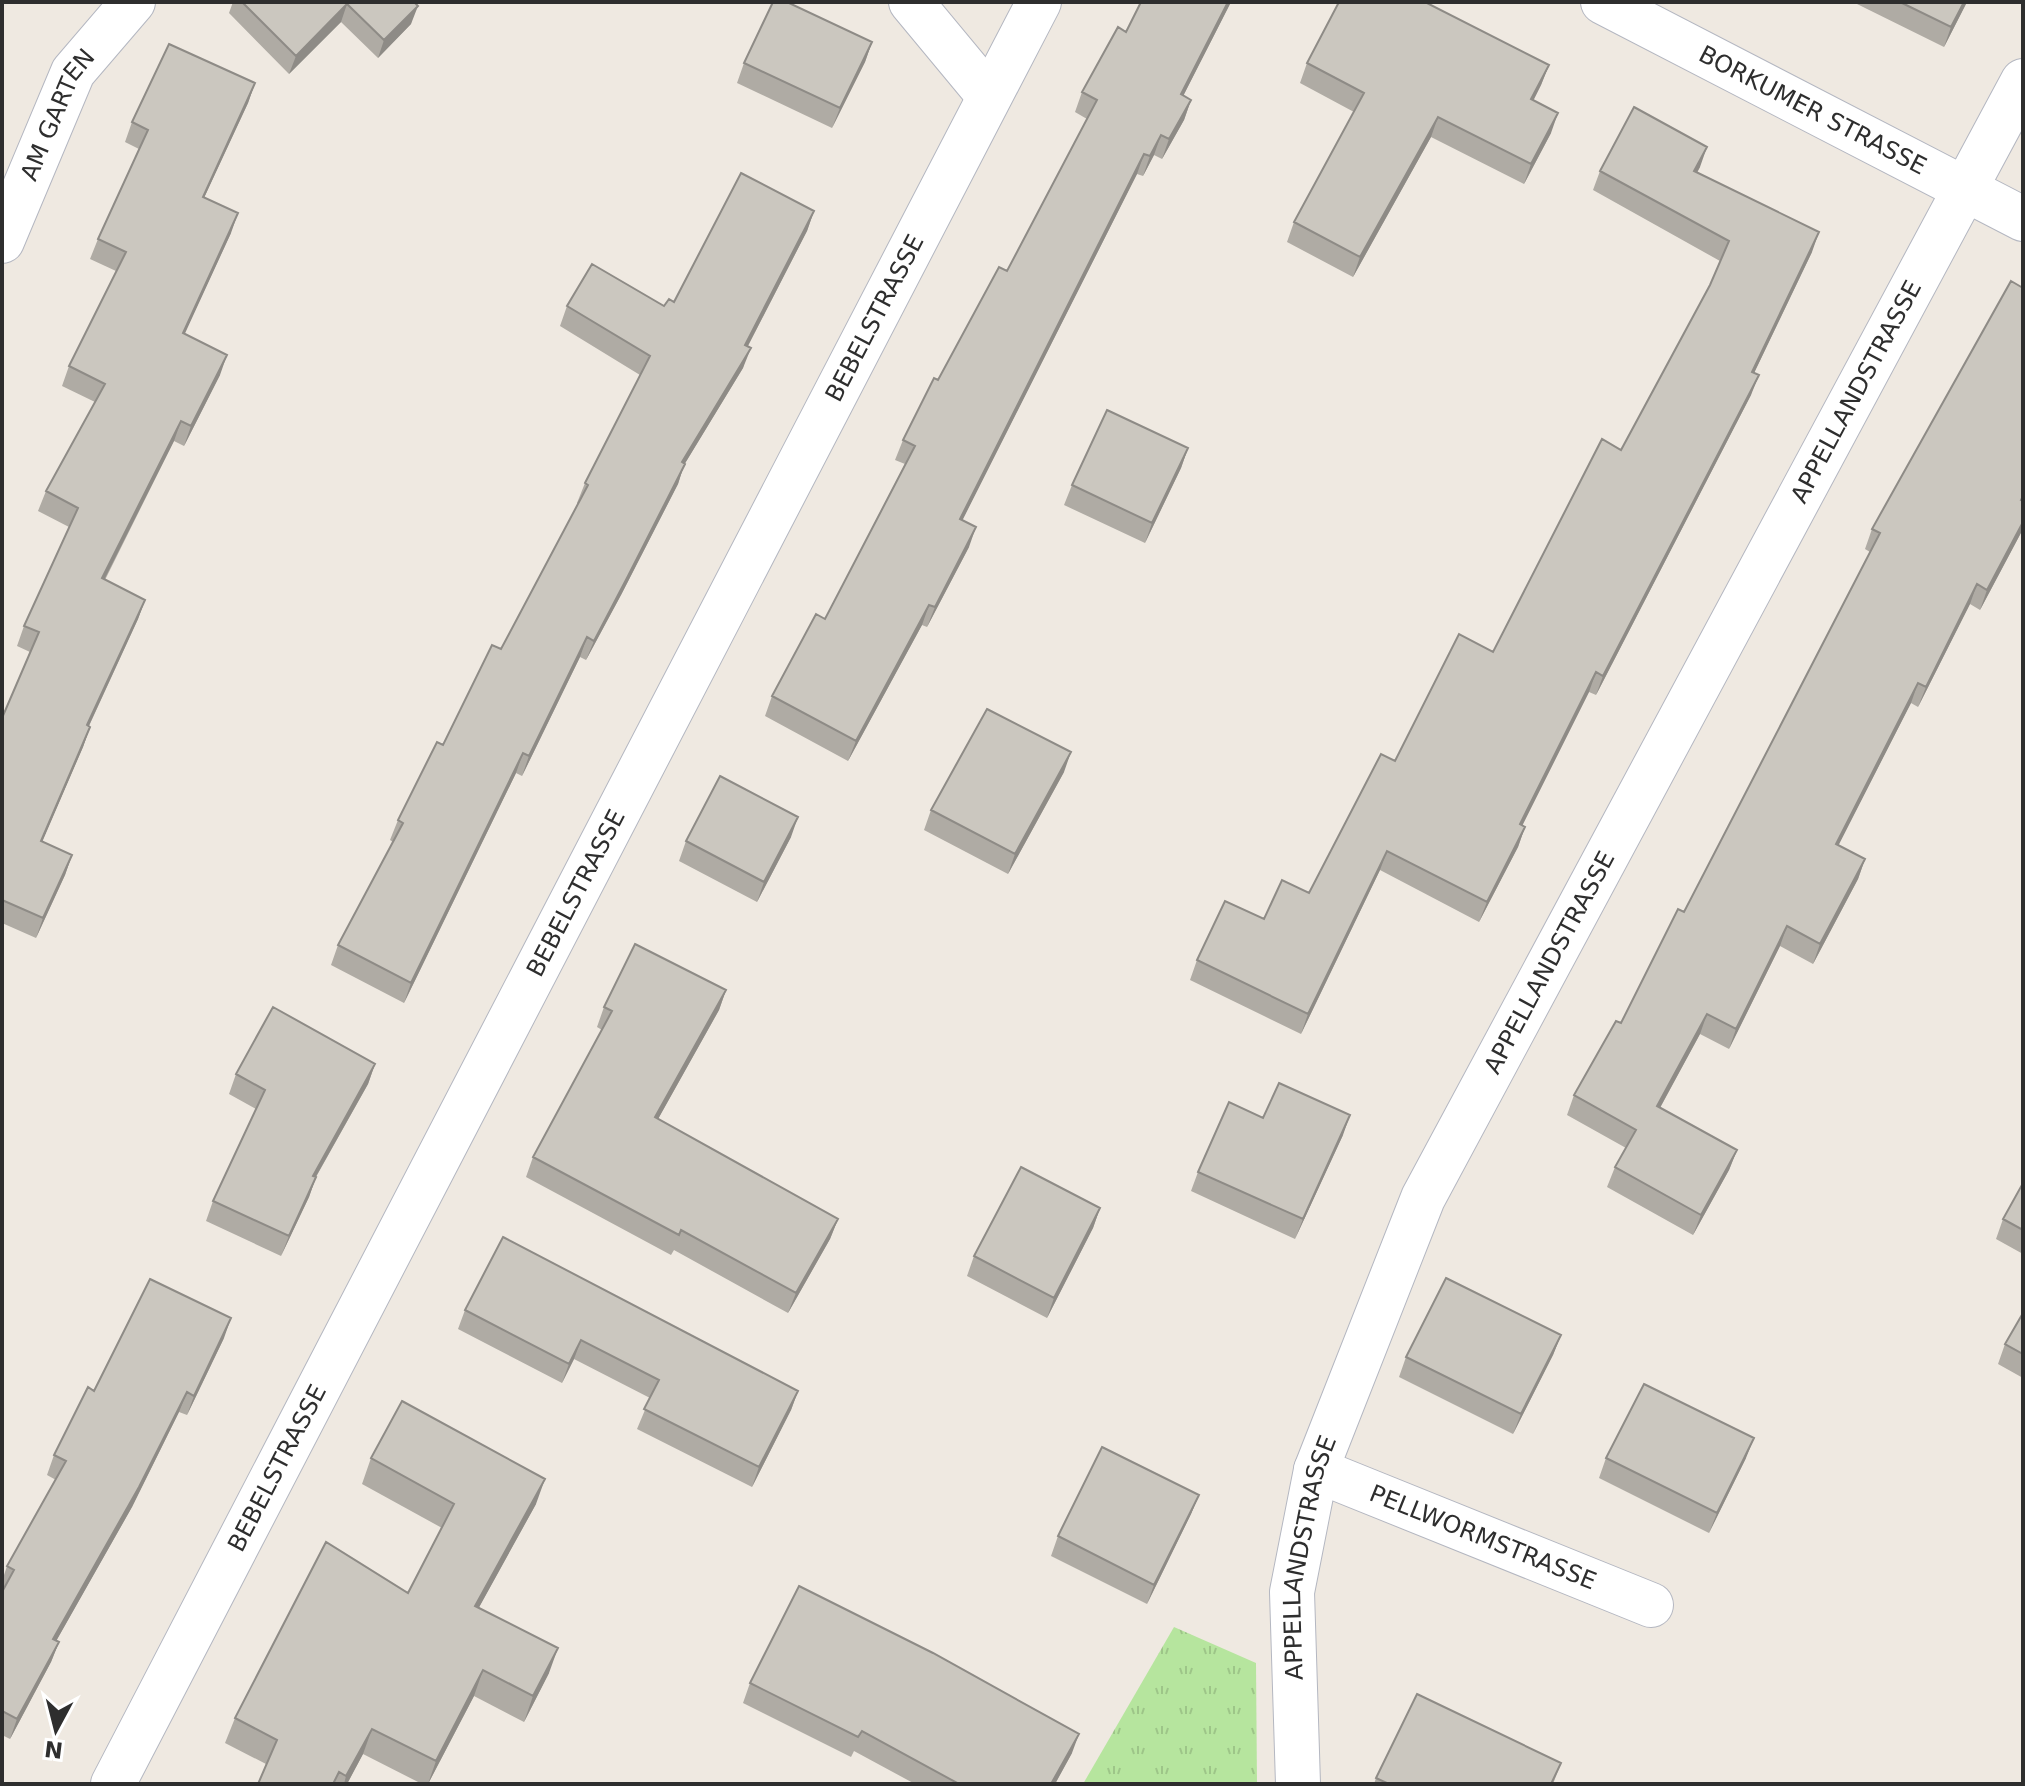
<svg xmlns="http://www.w3.org/2000/svg" width="2025" height="1786" viewBox="0 0 2025 1786" font-family="'DejaVu Sans',sans-serif">
<defs>
<pattern id="park-tufts" width="24" height="20" patternUnits="userSpaceOnUse" patternTransform="scale(2)"><rect width="24" height="20" fill="#b6e59e"/><path d="M3 7l-1-3M5 7V3M7 7l1-3M15 17l-1-3M17 17v-4M19 17l1-3" fill="none" stroke="#9dc588"/></pattern>
</defs>
<rect width="100%" height="100%" fill="#efe9e1"/>
<path fill="url(#park-tufts)" d="M1174,1627L1256,1663L1257,1784H1083Z"/>
<g fill="none" stroke-linecap="round" stroke-linejoin="round">
<g stroke="#b4b7c1" stroke-width="46">
<g id="minor">
<path d="M911,2L989,96"/>
<path id="s1" d="M1603,2L2023,219"/>
<path id="s2" d="M2,241L73,72L133,2"/>
<path id="s3" d="M1316,1470L1651,1605"/>
<path id="s4" d="M113,1784L1039,2"/>
<path id="s5" d="M1298,1784L1292,1592L1316,1470L1423,1198L2023,81"/>
</g>
</g>
<use href="#minor" stroke="#fff" stroke-width="44"/>
</g>
<path fill="#afaba4" d="M233,2H414L411,24L378,58L341,22L289,74L229,13Z
M1141,2H1231L1183,96L1191,100L1184,120L1162,159L1154,155L1143,176L1137,174L962,520L969,547L927,627L922,625L848,761L765,716L772,696L825,619L905,464L895,460L903,440L938,380L1007,271L1087,119L1075,112L1082,92L1126,32Z
M1858,2H1967L1944,47L1857,4Z
M872,42L865,62L832,128L737,83L744,63Z
M1307,63L1549,65L1541,85L1533,101L1551,133L1524,184L1431,137L1353,277L1287,242L1294,222L1354,112L1300,83Z
M255,83L248,103L204,198L231,233L184,334L220,375L184,446L174,441L105,580L145,600L138,619L89,726L90,727L83,747L42,841L72,855L65,875L36,938L2,923V718L30,652L17,646L24,626L69,527L38,511L46,491L95,402L62,386L69,366L116,271L90,259L98,239L139,149L125,142L132,122Z
M1700,167L1697,173L1812,252L1754,373L1751,395L1596,695L1589,692L1522,826L1525,827L1518,847L1479,922L1380,870L1301,1034L1190,980L1197,960L1309,893L1395,761L1493,652L1621,450L1710,285L1720,261L1593,190L1600,171Z
M814,211L807,231L748,346L743,368L684,465L678,484L621,595L586,660L580,657L522,776L516,773L404,1003L331,965L338,945L393,842L390,840L398,820L501,649L578,504L577,503L585,483L640,375L560,326L567,306H664L674,302Z
M2023,288V529L1980,610L1970,604L1918,707L1911,703L1838,845L1865,859L1858,879L1813,964L1780,946L1729,1049L1700,1034L1660,1108L1737,1150L1729,1170L1693,1235L1607,1187L1615,1167L1626,1148L1567,1115L1574,1095L1621,1023L1684,912L1870,552L1865,549L1872,529Z
M1188,448L1181,468L1145,543L1064,505L1072,485Z
M1064,772L1008,874L924,830L931,810Z
M791,837L757,902L679,861L686,841Z
M726,990L719,1010L658,1119L838,1219L830,1239L788,1313L674,1250L671,1255L526,1177L533,1157L602,1030L597,1027L604,1007Z
M375,1064L368,1084L316,1177L309,1197L281,1256L206,1221L213,1201L256,1109L229,1094L236,1074Z
M1263,1118L1343,1135L1295,1239L1191,1191L1198,1172Z
M2023,1183V1254L1996,1239L2003,1219Z
M1100,1208L1093,1228L1047,1318L967,1276L974,1256Z
M465,1310L798,1391L791,1410L752,1487L637,1429L650,1398L574,1359L562,1383L458,1329Z
M2023,1313V1378L1998,1364L2005,1344Z
M1561,1335L1553,1355L1513,1434L1399,1377L1406,1357Z
M224,1338L187,1415L179,1412L132,1507L56,1641L59,1642L51,1662L10,1739L2,1735V1592L4,1589L2,1587V1581L7,1566L56,1480L47,1475L54,1455L94,1391Z
M371,1458L536,1504L479,1607L549,1673L524,1722L474,1696L428,1784H422L363,1754L347,1784H258L266,1764L225,1743L235,1718L408,1593L442,1528L362,1484Z
M1606,1458H1746L1709,1533L1599,1478Z
M1199,1495L1191,1514L1147,1604L1051,1556L1058,1536Z
M750,1683L1072,1753L1055,1784H915L854,1751L851,1757L743,1703Z
M1561,1763L1553,1784H1374L1376,1778Z"/>
<path fill="#8e8b86" d="M1228,2H1231L1174,114L1181,94Z
M1964,2H1967L1944,47L1951,27Z
M347,4L341,22L289,74L296,56Z
M418,6L411,24L378,58L384,40Z
M872,42L865,62L832,128L840,108Z
M1549,65L1541,85L1524,119L1531,99Z
M255,83L248,103L195,217L203,197Z
M1191,100L1184,120L1162,159L1169,139Z
M1558,113L1551,133L1524,184L1531,164Z
M1438,117L1431,137L1353,277L1360,257Z
M1161,135L1154,155L1143,176L1150,156Z
M1707,147L1700,167L1686,191L1694,171Z
M1144,154L1137,174L953,539L960,519Z
M814,211L807,231L738,365L745,345Z
M238,213L231,233L176,353L183,333Z
M1819,232L1812,252L1745,392L1752,372Z
M751,348L743,368L684,465L678,484L621,595L586,660L594,641L682,462Z
M227,355L220,375L184,446L191,426Z
M1759,375L1751,395L1596,695L1603,676Z
M181,421L174,441L95,598L102,578Z
M1188,448L1181,468L1145,543L1152,523Z
M2023,522V529L1980,610L1987,590Z
M976,527L969,547L927,627L935,607Z
M1977,584L1970,604L1918,707L1926,687Z
M145,600L138,619L80,745L87,725Z
M929,605L922,625L848,761L856,741Z
M587,637L580,657L522,776L529,756Z
M1596,672L1589,692L1513,844L1520,824Z
M1918,683L1911,703L1829,864L1836,844Z
M90,727L83,747L34,861L41,841Z
M1071,752L1064,772L1008,874L1015,854Z
M523,753L516,773L404,1003L411,983Z
M798,817L791,837L757,902L764,882Z
M1525,827L1518,847L1479,922L1487,902Z
M1387,851L1380,870L1301,1034L1308,1014Z
M72,855L65,875L36,938L43,918Z
M1865,859L1858,879L1813,964L1820,944Z
M1787,926L1780,946L1729,1049L1736,1029Z
M726,990L719,1010L648,1137L655,1117Z
M1707,1014L1700,1034L1650,1126L1657,1106Z
M375,1064L368,1084L305,1196L313,1176Z
M1350,1115L1343,1135L1295,1239L1303,1219Z
M1737,1150L1729,1170L1693,1235L1701,1215Z
M316,1177L309,1197L281,1256L289,1236Z
M1100,1208L1093,1228L1047,1318L1054,1298Z
M838,1219L830,1239L788,1313L796,1293Z
M231,1318L224,1338L187,1415L194,1396Z
M1561,1335L1553,1355L1513,1434L1521,1414Z
M581,1340L574,1359L562,1383L569,1364Z
M798,1391L791,1410L752,1487L759,1467Z
M187,1392L179,1412L132,1507L46,1659L53,1639Z
M1754,1438L1746,1458L1709,1533L1717,1513Z
M545,1479L536,1504L466,1631L475,1606Z
M1199,1495L1191,1514L1147,1604L1154,1585Z
M59,1642L51,1662L10,1739L17,1719Z
M558,1648L549,1673L524,1722L533,1696Z
M483,1670L474,1696L428,1784L436,1761Z
M372,1729L363,1754L347,1784H344L346,1776Z
M1079,1734L1072,1753L1055,1784H1051Z"/>
<path fill="#cbc7bf" stroke="#8e8b86" stroke-width="2" d="M242,2H414L418,6L384,40L347,4L296,56Z
M773,2H787L872,42L840,108L744,63Z
M1141,2H1228L1181,94L1191,100L1169,139L1161,135L1150,156L1144,154L960,519L976,527L935,607L929,605L856,741L772,696L816,614L825,619L915,446L903,440L934,378L938,380L999,267L1007,271L1097,100L1082,92L1118,27L1126,32Z
M1339,2H1425L1549,65L1531,99L1558,113L1531,164L1438,117L1360,257L1294,222L1364,93L1307,63Z
M1900,2H1964L1951,27Z
M169,44L255,83L203,197L238,213L183,333L227,355L191,426L181,421L102,578L145,600L87,725L90,727L41,841L72,855L43,918L2,900V718L39,632L24,626L78,508L46,491L105,384L69,366L126,252L98,239L148,130L132,122Z
M1634,107L1707,147L1694,171L1819,232L1752,372L1759,375L1603,676L1596,672L1520,824L1525,827L1487,902L1387,851L1308,1014L1197,960L1225,901L1264,919L1282,880L1309,893L1381,754L1395,761L1459,634L1493,652L1602,439L1621,450L1710,285L1729,241L1600,171Z
M741,173L814,211L745,345L751,348L682,462L685,464L628,576L594,641L587,637L529,756L523,753L411,983L338,945L403,823L398,820L437,742L443,745L492,645L501,649L588,485L585,483L650,356L567,306L592,264L664,306L669,299L674,302Z
M2011,281L2023,288V496L2021,500L2023,501V522L1987,590L1977,584L1926,687L1918,683L1836,844L1865,859L1820,944L1787,926L1736,1029L1707,1014L1657,1106L1737,1150L1701,1215L1615,1167L1636,1130L1574,1095L1616,1021L1621,1023L1678,909L1684,912L1880,533L1872,529Z
M1107,410L1188,448L1152,523L1072,485Z
M987,709L1071,752L1015,854L931,810Z
M720,776L798,817L764,882L686,841Z
M635,944L726,990L655,1117L838,1219L796,1293L681,1230L679,1235L533,1157L612,1011L604,1007Z
M273,1007L375,1064L313,1176L316,1177L289,1236L213,1201L265,1090L236,1074Z
M1279,1083L1350,1115L1303,1219L1198,1172L1229,1102L1263,1118Z
M1021,1167L1100,1208L1054,1298L974,1256Z
M2023,1183V1230L2003,1219Z
M503,1237L798,1391L759,1467L644,1409L659,1380L581,1340L569,1364L465,1310Z
M1446,1278L1561,1335L1521,1414L1406,1357Z
M150,1279L231,1318L194,1396L187,1392L139,1487L53,1639L59,1642L17,1719L2,1711V1592L14,1570L7,1566L66,1461L54,1455L88,1387L94,1391Z
M2023,1313V1354L2005,1344Z
M1644,1384L1754,1438L1717,1513L1606,1458Z
M402,1401L545,1479L475,1606L558,1648L533,1696L483,1670L436,1761L372,1729L346,1776L339,1772L333,1784H258L277,1740L235,1718L326,1542L408,1593L454,1504L371,1458Z
M1102,1447L1199,1495L1154,1585L1058,1536Z
M799,1586L933,1653L1079,1734L1051,1784H959L862,1731L858,1737L750,1683Z
M1417,1694L1561,1763L1551,1784H1389L1376,1778Z"/>
<g text-anchor="middle" stroke-width="7" stroke-linejoin="round" paint-order="stroke">
<g font-size="24" fill="#2e2e2e" stroke="#fff">
<text dy="8" stroke="none"><textPath href="#s1" startOffset="236">BORKUMER STRASSE</textPath></text>
<text dy="8" stroke="none"><textPath href="#s2" startOffset="138">AM GARTEN</textPath></text>
<text dy="8" stroke="none"><textPath href="#s4" startOffset="1652">BEBELSTRASSE</textPath></text>
<text dy="8" stroke="none"><textPath href="#s5" startOffset="1524">APPELLANDSTRASSE</textPath></text>
<text dy="8" stroke="none"><textPath href="#s4" startOffset="1004">BEBELSTRASSE</textPath></text>
<text dy="8" stroke="none"><textPath href="#s5" startOffset="876">APPELLANDSTRASSE</textPath></text>
<text dy="8" stroke="none"><textPath href="#s4" startOffset="356">BEBELSTRASSE</textPath></text>
<text dy="8" stroke="none"><textPath href="#s3" startOffset="180">PELLWORMSTRASSE</textPath></text>
<text dy="8" stroke="none"><textPath href="#s5" startOffset="228">APPELLANDSTRASSE</textPath></text>
</g>
</g>
<rect width="2025" height="1786" fill="none" stroke="#2e2e2e" stroke-width="8"/>
<g transform="translate(56 1730) rotate(187)" stroke="#ffffff" stroke-width="6" paint-order="stroke">
<path d="M0-6L14 30L0 20L-14 30Z" fill="#2e2e2e"/>
<text y="-12" font-size="22" font-weight="bold" text-anchor="middle" fill="#2e2e2e">N</text>
</g>
</svg>
